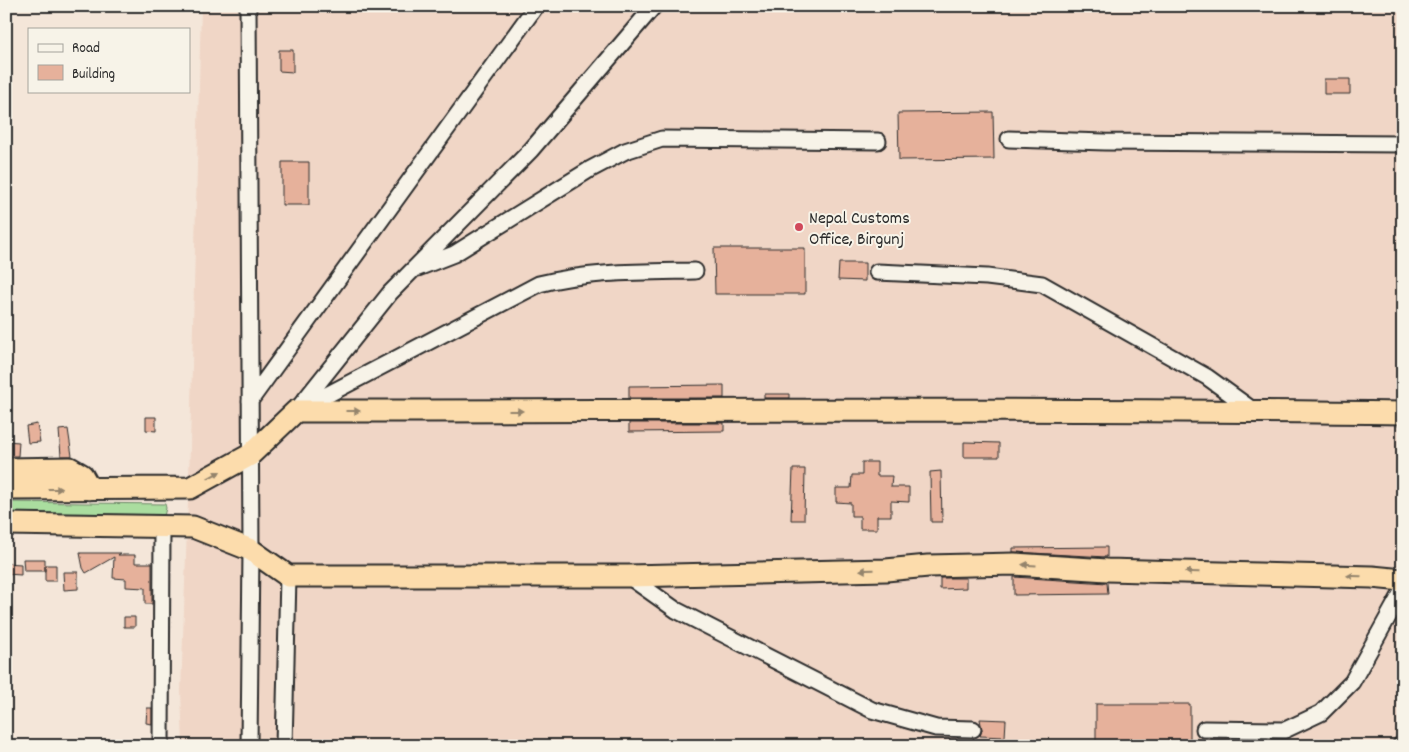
<svg xmlns="http://www.w3.org/2000/svg" width="1409" height="752" viewBox="0 0 1409 752" font-family="Dekko,sans-serif">
<rect width="100%" height="100%" fill="#f4e6d9"/>
<filter id="ink" filterUnits="userSpaceOnUse"><feTurbulence type="fractalNoise" baseFrequency=".02" numOctaves="2"/><feDisplacementMap in="SourceGraphic" scale="10" xChannelSelector="R" yChannelSelector="G"/><feConvolveMatrix kernelMatrix="1 2 1 2 8 2 1 2 1" color-interpolation-filters="sRGB"/></filter>
<g filter="url(#ink)">
<path fill="#f0d6c6" d="M201,6H1403V746H183L181,691L190,447Z"/>
<path fill="#aadd9f" stroke="#6a8465" d="M6,502L165,504L166,508L164,516L6,514Z"/>
<path fill="#e6b19b" stroke="#2b2b2b" d="M279,50H293V72L279,71Z
M1324,79H1350V94H1324Z
M993,112L994,159L899,160L898,113Z
M282,162H309V205H282Z
M714,248H805V294H715Z
M839,263H865V281L838,280Z
M724,385V398H629V386Z
M764,394H789V398H764Z
M146,417H156V431L146,430Z
M629,423H724V431L629,432Z
M37,424L40,442L28,443L26,426Z
M68,429L72,456H61L59,430Z
M6,441L19,442L18,456H6Z
M964,442L999,443V457H964Z
M862,462H877V476H892L891,487H909V502L891,501V516H877V529H860V516H851V503L836,502V488H851L852,475H862Z
M793,469H805L804,520H791Z
M941,471L942,522H931L930,472Z
M1107,547V557L1013,552V548Z
M80,553H121L118,555H135V563H152V604H145V588L126,587V579L113,578L114,557L86,573L83,568Z
M23,559H45V565H56V581H45V566V571H24Z
M6,563L21,564V575L6,574Z
M63,572H78V589L64,590Z
M1014,577L1107,583L1108,594L1014,595Z
M940,578H966V588L940,589Z
M124,617H135V627H124Z
M1096,704H1190V746H1096Z
M147,708H152V724L146,723Z
M980,719L1006,720L1005,737L980,736L982,730Z"/>
<g fill="none" stroke-linecap="round" stroke-linejoin="round">
<g stroke="#2b2b2b" stroke-width="19">
<path id="minor" d="M248,6L251,550L249,746
M1009,139L1105,142L1403,144
M418,268L454,254L589,170L625,151L662,139L878,141
M877,272L987,277L1042,284L1207,377L1254,411
M250,401L536,6
M302,408L539,284C590,271 642,272 695,271
M296,411L390,293L531,150L654,6
M628,576L676,610L872,710L936,728L973,729
M1204,729L1285,730L1321,713L1352,682L1403,590
M161,746L162,527
M284,746L288,576
M1400,746L1403,743"/>
</g>
<g stroke="#2b2b2b" stroke-width="25">
<path id="highway" d="M6,469L70,468L82,475L90,489
M6,489L190,488L250,455L296,411C665,411 1034,408 1403,413
M6,524L193,527L251,550L288,576H628L886,570L928,566L1014,564L1107,570L1372,577L1403,580"/>
</g>
<use href="#minor" stroke="#f7f3e8" stroke-width="15"/>
<use href="#highway" stroke="#fcdcac" stroke-width="21"/>
</g>
<defs><path id="oneway-solid" d="M-6-.8H1V-3.2L6.5 0L1 3.2V.8H-6Z" transform="scale(1.25)"/></defs>
<g fill="#94846c">
<use href="#oneway-solid" transform="translate(353 411)"/>
<use href="#oneway-solid" transform="translate(516 411)"/>
<use href="#oneway-solid" transform="translate(214 475) rotate(-29)"/>
<use href="#oneway-solid" transform="translate(55 489)"/>
<use href="#oneway-solid" transform="translate(1029 565) rotate(-176)"/>
<use href="#oneway-solid" transform="translate(867 570) rotate(179)"/>
<use href="#oneway-solid" transform="translate(1192 572) rotate(-178)"/>
<use href="#oneway-solid" transform="translate(1354 576) rotate(-178)"/>
</g>
</g>
<circle fill="#d1495b" stroke="#f7f3e8" stroke-width="2" cx="799" cy="227" r="5"/>
<g text-anchor="middle" stroke-width="4" stroke-linejoin="round" paint-order="stroke">
<g font-size="18" fill="#2b2b2b" stroke="#f7f3e8" text-anchor="start">
<text x="809" y="223">Nepal Customs<tspan x="809" dy="21">Office, Birgunj</tspan></text>
</g>
</g>
<rect width="1409" height="752" fill="none" stroke="#f7f3e8" stroke-width="25"/>
<rect x="12" y="12" width="1384" height="727" fill="none" stroke="#2b2b2b" stroke-width="2" filter="url(#ink)"/>
<rect x="28" y="28" width="162" height="65" fill="#f7f3e8" stroke="#a5a39c"/>
<rect x="38" y="44" width="25" height="8" fill="#f7f3e8" stroke="#a5a39c"/>
<text x="72" y="52" font-size="15" fill="#2b2b2b">Road</text>
<rect x="38" y="65" width="25" height="15" fill="#e6b19b" stroke="#a5a39c"/>
<text x="72" y="78" font-size="15" fill="#2b2b2b">Building</text>
</svg>
